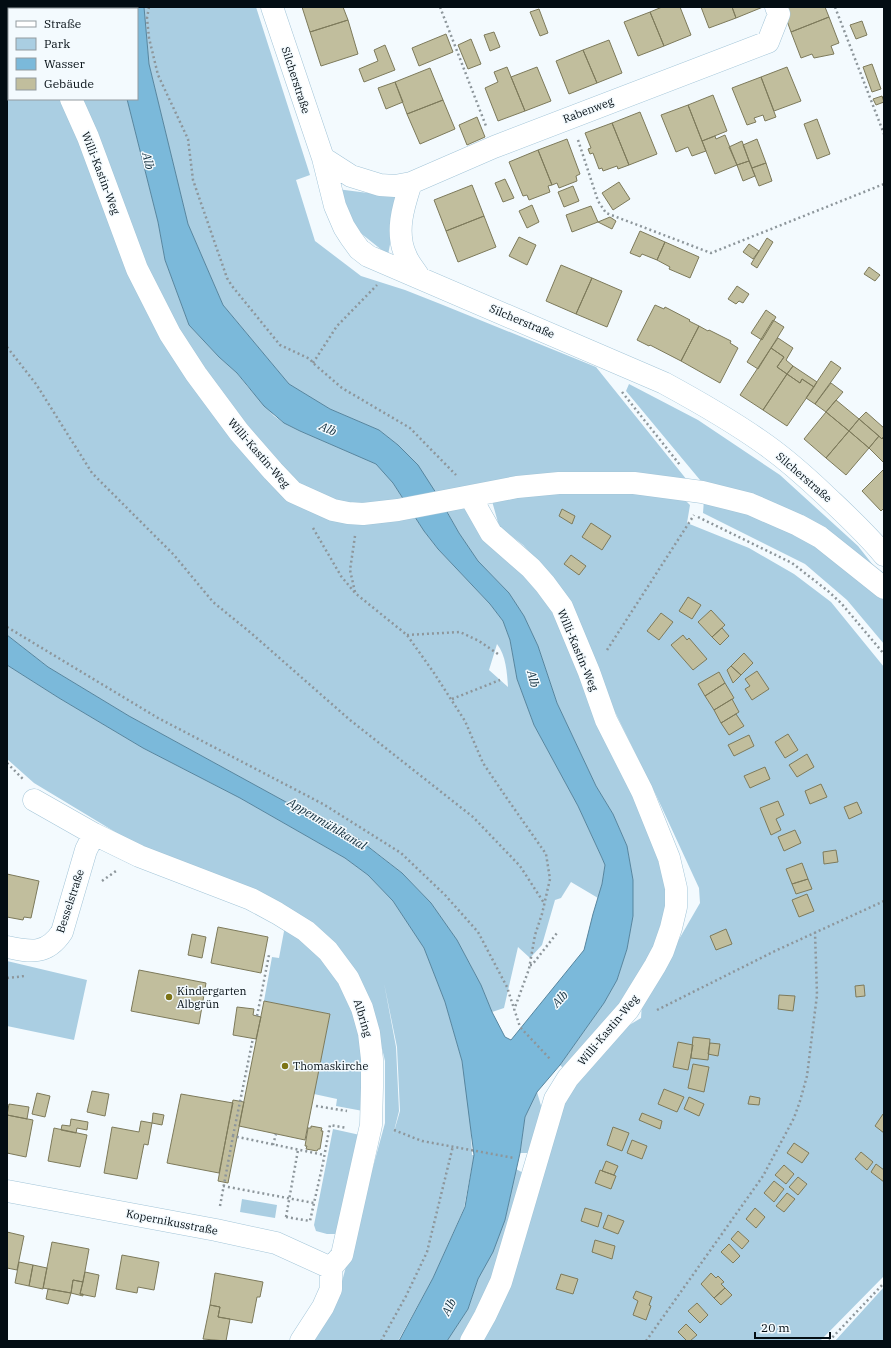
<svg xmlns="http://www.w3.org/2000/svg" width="891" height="1348" viewBox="0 0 891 1348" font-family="'IBM Plex Serif',serif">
<rect width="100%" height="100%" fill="#f3fafe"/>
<path fill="#aacee2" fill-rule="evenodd" d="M7,7H103L104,9H9V16L7,13Z
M144,7H256L310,175L296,180L315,241L361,276L405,290L443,305L596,367L691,485L438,496L398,445L379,430L330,409L289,384L223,305L188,224L149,64Z
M7,44L9,45V99H127L158,222L165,260L189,325L219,357L237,373L247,386L274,416L284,423L300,431L365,459L376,464L384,472L393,483L424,531L438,549L490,604L503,621L510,640L517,679L534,725L578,806L605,865L602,884L598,898L571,882L561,898L555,900L542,945L530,958L518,947L504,1008L492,1012L481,985L470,964L457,940L431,903L402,873L382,857L357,838L306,813L129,716L48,667L7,635ZM497,644C506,655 507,673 508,687L489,670Z
M337,189L399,197L388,255L353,227Z
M629,384L698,420L780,475L858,546L884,579V644L847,600L805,564L703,513L705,486L626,391Z
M602,487L684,499L690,505L687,523L749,548L794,574L831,602L884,667V1276L820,1341H479L566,1093L616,1033L641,1018L642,1003L700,903L699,888L656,795L544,568L523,545L499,526L492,501L525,492Z
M466,508L549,601L618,759L668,884L662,938L631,995L564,1069L560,1065L604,1003L617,980L627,949L633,916V880L627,846L613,814L596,786L557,703L538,646L524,616L509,593L478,561L459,533L447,511Z
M7,665L59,698L143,748L240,798L345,858L368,875L393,901L424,948L445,1002L462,1061L470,1113L472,1155H474L464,1208L433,1278L398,1341H309L341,1285L385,1123V1061L373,1011L329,942L145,850L34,783L7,759ZM384,983L397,1047L400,1111L393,1135L399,1111L396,1047Z
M285,926L336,972L365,1040L363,1111L336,1106L337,1099L314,1094L330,1014L264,1001L272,957L279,958Z
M7,961L87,980L74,1040L7,1026Z
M537,1092L542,1109L533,1153H520L525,1117Z
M333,1129L360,1135L340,1234H327L316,1231L314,1225Z
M516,1169L527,1175L513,1226L466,1341H447L468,1309L478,1279L505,1220Z
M242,1199L277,1205L275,1218L240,1212Z
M884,1287V1341H835Z"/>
<path fill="#7bb9da" stroke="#57859e" d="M103,7H144L149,64L188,224L223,305L289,384L330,409L379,430L398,445L418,465L438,496L459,533L478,561L509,593L524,616L538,646L557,703L596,786L613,814L627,846L633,880V916L627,949L617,980L604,1003L560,1065L537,1092L525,1117L520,1153L505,1220L493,1252L478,1279L468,1309L447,1341H399L433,1278L465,1207L474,1155L462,1061L445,1002L424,948L393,901L368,875L345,858L240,798L143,748L59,698L7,665V635L48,667L129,716L306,813L357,838L402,873L431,903L457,940L481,985L492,1012L505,1037L511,1040L584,950L593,914L602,884L605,865L602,858L578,806L534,725L517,679L510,640L503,621L490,604L438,549L424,531L393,483L376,464L300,431L284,423L264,406L237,373L219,357L189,325L165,260L158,222L127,99H137V9H104Z"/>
<path fill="#c1be9d" stroke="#7d7a5b" d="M302,7H343L348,20L310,32Z
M662,7H680L691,35L664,46L650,12Z
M701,7H732L736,18L709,28Z
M732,7H763L736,18Z
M782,7H825L829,17L791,32Z
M539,9L548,33L540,36L530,12Z
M650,12L664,46L638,56L624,22Z
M829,17L839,43L831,46L834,54L814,58L812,54L801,58L791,32Z
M348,20L358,54L321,66L310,32Z
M862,21L867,35L856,39L850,25Z
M494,32L500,47L490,51L484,35Z
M446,34L453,52L419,66L412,48Z
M471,39L481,64L468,69L458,45Z
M609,40L622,73L597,83L583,50Z
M385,45L395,70L364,82L359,69L378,61L374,50Z
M583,50L597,83L569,94L556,61Z
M872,64L881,89L872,92L863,67Z
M507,67L525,111L498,121L485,88L498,82L494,72Z
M537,67L551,101L525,111L511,77Z
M787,67L801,101L774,111L761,77Z
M430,68L443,100L407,114L395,82Z
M761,77L776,117L765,121L763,115L754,118L756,122L747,125L732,88Z
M395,82L403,102L386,109L378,88Z
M713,95L727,131L702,141L688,105Z
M882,96L884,102L876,105L873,99Z
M443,100L455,129L420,144L407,114Z
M688,105L706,151L692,156L688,147L676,152L661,115Z
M640,112L657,154L629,165L612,123Z
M477,117L485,137L467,145L459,125Z
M817,119L830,154L817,159L804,124Z
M612,123L629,165L618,169L617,166L603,171L602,168L599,169L593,153L590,154L588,149L591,148L585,133Z
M725,135L737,165L715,174L702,141L715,136L716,139Z
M567,139L580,174L576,176L577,181L559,188L557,183L552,185L538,150Z
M757,139L766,163L752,168L743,145Z
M742,141L749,161L737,165L729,147Z
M538,150L552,185L548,186L550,192L529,200L527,195L523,196L509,162Z
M749,161L755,176L743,181L737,165Z
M766,163L772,181L759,186L752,168Z
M505,179L514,198L503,202L495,183Z
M619,182L630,199L613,210L602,193Z
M472,185L484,216L446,231L434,200Z
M573,186L579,201L564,207L558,192Z
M532,205L539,222L527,228L519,211Z
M591,206L598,222L572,232L566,215Z
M484,216L496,247L458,262L446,231Z
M610,217L616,221L612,229L598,222Z
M640,231L665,242L657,260L642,254L640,257L630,253Z
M519,237L536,245L527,265L509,256Z
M767,238L773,242L757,268L751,264Z
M665,242L699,257L690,278L669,269L670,267L657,260Z
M749,244L759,251L753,259L743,252Z
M561,265L592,278L576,314L546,301Z
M869,267L880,275L875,281L864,274Z
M592,278L622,291L607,327L576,314Z
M737,286L749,294L743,303L739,301L736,304L728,299Z
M655,305L664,309L665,307L690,320L689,321L699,326L681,361L650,345L649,346L637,340Z
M766,310L776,317L762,340L751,333Z
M773,320L784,327L758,369L747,362Z
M699,326L708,331L709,330L731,341L730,343L738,348L720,383L681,361Z
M778,338L793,348L786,360L793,366L787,374L777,367L784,357L771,348Z
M771,348L784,357L777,367L787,374L763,410L740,395Z
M831,361L841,368L815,404L806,398Z
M793,366L817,382L814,387L802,379L800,383L787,374Z
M787,374L800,383L802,379L814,387L787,426L763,410Z
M831,383L843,392L826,412L815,404Z
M836,400L859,419L849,431L826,412Z
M826,412L849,431L826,458L804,439Z
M866,412L884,428V436L882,439L859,419Z
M859,419L879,436L869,448L849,431Z
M849,431L869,448L846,475L826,458Z
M879,436L882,439L884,436V463L869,448Z
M884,469V508L881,511L862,491Z
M562,509L575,516L572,524L559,516Z
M591,523L611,536L602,550L582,537Z
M571,555L586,566L579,575L564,564Z
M688,597L701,605L692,619L679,611Z
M711,610L725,625L712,637L698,622Z
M661,613L673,622L659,640L647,631Z
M722,628L729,636L720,645L712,637Z
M683,635L687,640L689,638L707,659L693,670L671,645Z
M744,653L753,663L741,675L731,666Z
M731,666L741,675L733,683L727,670Z
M757,671L769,689L752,700L745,689L750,686L745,679Z
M719,672L725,683L705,696L698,684Z
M725,683L734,698L714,710L705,696Z
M732,699L739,712L721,723L714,710Z
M736,714L744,726L729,735L721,723Z
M788,734L798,750L785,758L775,742Z
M749,735L754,746L734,756L728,745Z
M807,754L814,767L797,777L789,765Z
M765,767L770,779L750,788L744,776Z
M821,784L827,797L810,804L805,791Z
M778,801L784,815L776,819L781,830L771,835L760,808Z
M857,802L862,813L849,819L844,807Z
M795,830L801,843L784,851L778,837Z
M836,850L838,862L824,864L823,852Z
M802,863L808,879L792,884L786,869Z
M7,874L39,881L31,918L24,917L23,920L7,917Z
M808,879L812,889L796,894L792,884Z
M807,894L814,911L799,917L792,900Z
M218,927L268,937L261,973L211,963Z
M726,929L732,944L716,950L710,936Z
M192,934L206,937L202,958L188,955Z
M139,970L206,983L199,1024L131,1011Z
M864,985L865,996L856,997L855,986Z
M779,995L795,996L793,1011L778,1009Z
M264,1001L330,1014L305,1140L239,1126Z
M237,1007L254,1009L253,1015L261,1017L256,1039L233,1035Z
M693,1037L710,1039L708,1060L691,1058Z
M678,1042L693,1045L688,1070L673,1067Z
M710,1043L720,1044L718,1056L708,1054Z
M693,1064L709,1067L704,1092L688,1088Z
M664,1089L684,1097L677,1112L658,1104Z
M92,1091L109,1094L105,1116L87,1112Z
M37,1093L50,1096L45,1117L32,1114Z
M181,1094L233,1103L219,1173L167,1163Z
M750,1096L760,1098L759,1105L748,1104Z
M689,1097L704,1104L699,1116L684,1109Z
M233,1100L244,1102L228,1183L218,1181Z
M9,1104L29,1107L27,1119L7,1115Z
M153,1113L164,1115L162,1125L152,1123Z
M642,1113L662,1121L660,1129L639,1120Z
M883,1114L884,1115V1133L875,1126Z
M7,1115L33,1120L26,1157L7,1153Z
M71,1119L88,1122L87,1130L77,1128L76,1133L61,1130L62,1125L70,1126Z
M141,1121L152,1123L148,1145L144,1144L137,1179L104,1173L112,1127L139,1132Z
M311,1126L322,1128L321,1131H323L320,1149H318L317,1151L306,1149L307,1146H305L308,1128H311Z
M613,1127L629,1133L622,1151L607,1145Z
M54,1128L87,1135L80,1167L48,1161Z
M632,1140L647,1146L642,1159L627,1153Z
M794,1143L809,1153L802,1163L787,1153Z
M861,1152L873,1162L867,1170L855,1159Z
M606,1161L618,1166L614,1175L602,1171Z
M876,1164L884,1170V1182L871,1172Z
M784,1165L794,1174L786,1184L775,1175Z
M600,1170L616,1176L611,1189L595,1183Z
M798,1177L807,1184L798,1195L789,1187Z
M774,1181L784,1189L774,1202L764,1193Z
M787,1193L795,1199L784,1212L776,1206Z
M585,1208L602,1213L598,1227L581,1221Z
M755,1208L765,1217L756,1228L746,1219Z
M608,1215L624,1221L618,1234L603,1228Z
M738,1231L749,1241L742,1249L731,1239Z
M7,1232L24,1236L17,1270L7,1268Z
M595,1240L615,1246L612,1259L592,1252Z
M52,1242L89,1249L83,1282L73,1280L71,1293L43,1288Z
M729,1244L740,1256L733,1263L721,1252Z
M122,1255L159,1262L154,1290L138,1287L137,1293L116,1289Z
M19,1262L33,1265L29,1286L15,1283Z
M33,1265L47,1268L43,1289L29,1286Z
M85,1272L99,1275L95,1297L80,1294Z
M215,1273L263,1282L260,1297H257L252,1323L218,1317L220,1307L210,1305Z
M711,1273L716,1278L718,1276L724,1282L721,1284L725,1288L714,1298L701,1284Z
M561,1274L578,1279L573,1294L556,1289Z
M73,1280L83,1282L80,1294H83V1296L71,1293Z
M725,1288L732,1295L721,1305L714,1298Z
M48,1289L71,1293L68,1304L46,1299Z
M636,1291L652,1297L649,1305L651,1306L646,1320L633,1315L638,1301L633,1298Z
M697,1303L708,1315L700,1323L688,1311Z
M210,1305L220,1307L218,1317L230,1319L226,1341L203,1339Z
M686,1324L697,1335L690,1341H687L678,1332Z"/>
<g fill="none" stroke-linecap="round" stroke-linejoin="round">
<g stroke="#a3c5d8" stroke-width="23">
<path id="minor" d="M272,7L323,158L335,206L344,227L351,238L359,249L368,256L664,383C699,402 734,422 766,445C787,460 806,477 824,494C845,514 866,533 884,555
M7,26L9,28
M71,99L88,137L137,269L170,334L196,374L239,432L273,471L293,492L333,510L348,513L363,514L398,510L517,487L559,483H634L702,492L750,504L798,525L820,537L884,588
M323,158L351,176L380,185L395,186L411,183L494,147L768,42L779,14L776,7
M411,183C403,207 395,233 406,256C409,264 415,270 419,277
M34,800L94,834L139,856L251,899L277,913L306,931L328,951L348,978L362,1008L369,1033L372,1059V1087L371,1125L342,1255L331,1268V1289L323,1307L301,1341
M7,947C31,952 47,955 62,932L86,850L94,834
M7,1191L216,1230L276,1243L331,1268
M471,1341L485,1316L501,1282L555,1099L568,1078L628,1010L655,966L663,951L671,928L676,907V888L669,858L642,791L606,720L589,672L562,607L545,584L531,568L491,533L474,503L476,495"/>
</g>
<path stroke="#8d969b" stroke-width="2.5" stroke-dasharray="2 3" stroke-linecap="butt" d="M149,7L147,18L149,38L158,75L188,139L193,180L227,278L232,286L280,345L310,359L313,363L342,388L410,428L456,475
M440,7L486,126
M835,7L884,134
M91,9V7
M578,140L598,201L606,213L711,253L884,184
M7,347L36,384L92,473L174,555L213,602L251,633L350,720L473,817L520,866L544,903
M313,363L337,326L377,285
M622,392L680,465
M698,517L792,563L828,591L841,603L884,654
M313,528L341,576L355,593L407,635L434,673L465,721L483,763L506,797L546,854L550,879L542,914L535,935L529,969L514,1010
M355,592L350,570L355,536
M7,627L158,718L323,804L401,853L445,895L478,932L507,987L520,1027L551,1060
M407,635L460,632L479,641L498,654
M607,650L694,515
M452,699L500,680
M7,763L23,779
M102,881L116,871
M530,965H532L557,933
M7,978L25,976
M657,1010L775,951L884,901
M257,1016L269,955
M316,1106L347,1111
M394,1130L422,1141L514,1158
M233,1136L253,1038
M273,1145L276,1134
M223,1186L314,1203
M220,1206L233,1136L324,1155
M286,1217L310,1221L323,1163L330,1125L347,1128
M286,1217L298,1150
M381,1341L406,1296L427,1252L453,1146
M646,1341L763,1176L794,1118L800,1101L807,1076L812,1035L817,995L815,932
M829,1341L884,1283"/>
<use href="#minor" stroke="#fff" stroke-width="22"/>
</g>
<g fill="#7c7315" stroke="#f3fafe" stroke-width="1.5">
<circle cx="169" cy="997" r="4"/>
<circle cx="285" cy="1066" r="4"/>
</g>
<g text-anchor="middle" stroke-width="3" stroke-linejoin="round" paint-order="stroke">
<g font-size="11" fill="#030d13" stroke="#f3fafe">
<text transform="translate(296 80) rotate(72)" y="4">Silcherstraße</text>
<text transform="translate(588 110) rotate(-21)" y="4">Rabenweg</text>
<text transform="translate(101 173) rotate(69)" y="4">Willi-Kastin-Weg</text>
<text transform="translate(522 321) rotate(23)" y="4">Silcherstraße</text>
<text transform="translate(259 453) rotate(49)" y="4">Willi-Kastin-Weg</text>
<text transform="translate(804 477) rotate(41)" y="4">Silcherstraße</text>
<text transform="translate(578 650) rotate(67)" y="4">Willi-Kastin-Weg</text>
<text transform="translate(70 901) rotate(-72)" y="4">Besselstraße</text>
<text transform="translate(363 1018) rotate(73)" y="4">Albring</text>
<text transform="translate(608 1030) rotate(-50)" y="4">Willi-Kastin-Weg</text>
<text transform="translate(172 1222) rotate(11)" y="4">Kopernikusstraße</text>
</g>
<g font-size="11" fill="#030d13" stroke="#f3fafe" text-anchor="start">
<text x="177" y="995">Kindergarten<tspan x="177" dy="13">Albgrün</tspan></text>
<text x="293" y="1070">Thomaskirche</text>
</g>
<g font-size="12" font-style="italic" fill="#112e3d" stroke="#f3fafe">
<text transform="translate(148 161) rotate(77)" y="4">Alb</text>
<text transform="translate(328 429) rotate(24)" y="4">Alb</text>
<text transform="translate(533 679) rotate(75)" y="4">Alb</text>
<text transform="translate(327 824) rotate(31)" y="4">Appenmühlkanal</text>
<text transform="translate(560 999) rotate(-48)" y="4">Alb</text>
<text transform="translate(449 1307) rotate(-64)" y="4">Alb</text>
</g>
</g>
<rect width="891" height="1348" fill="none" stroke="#030d13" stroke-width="16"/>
<rect x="8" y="8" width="130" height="92" fill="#f3fafe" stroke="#939ba0"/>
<rect x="16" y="21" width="20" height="6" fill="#ffffff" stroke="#939ba0"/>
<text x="44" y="28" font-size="12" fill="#030d13">Straße</text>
<rect x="16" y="38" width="20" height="12" fill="#aacee2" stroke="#939ba0"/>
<text x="44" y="48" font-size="12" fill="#030d13">Park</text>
<rect x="16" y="58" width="20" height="12" fill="#7bb9da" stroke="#939ba0"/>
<text x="44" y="68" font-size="12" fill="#030d13">Wasser</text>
<rect x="16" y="78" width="20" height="12" fill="#c1be9d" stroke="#939ba0"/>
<text x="44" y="88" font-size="12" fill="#030d13">Gebäude</text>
<path d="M755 1332v6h75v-6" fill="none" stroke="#030d13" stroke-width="2"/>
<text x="761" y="1332" font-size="12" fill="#030d13" stroke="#f3fafe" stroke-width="3" paint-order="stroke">20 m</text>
</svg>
